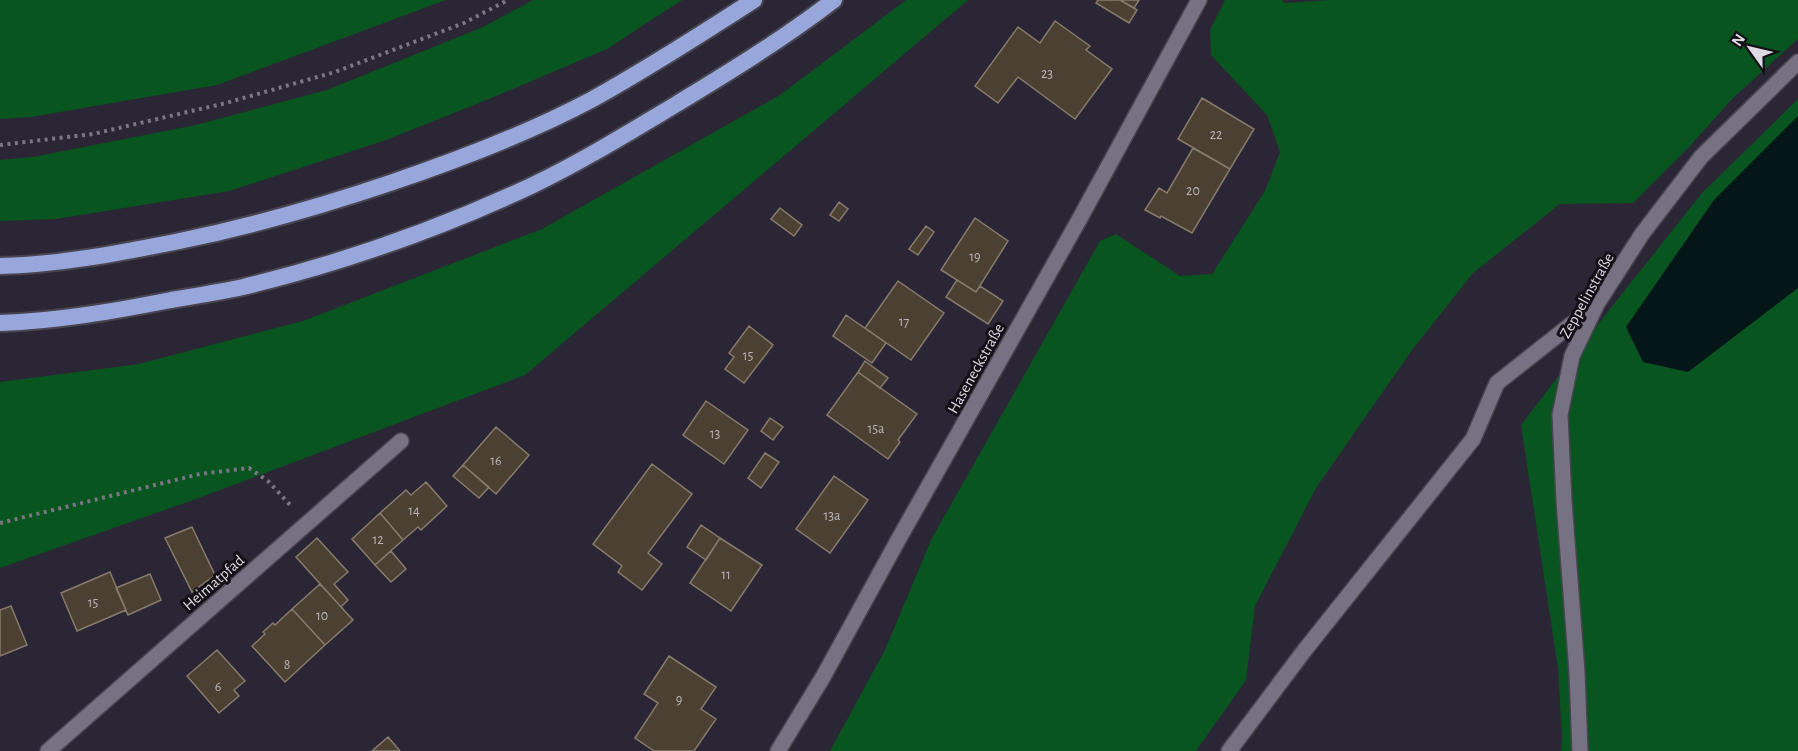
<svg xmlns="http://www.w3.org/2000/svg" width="1798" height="751" viewBox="0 0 1798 751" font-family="'Alegreya Sans',sans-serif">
<rect width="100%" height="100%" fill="#2b2635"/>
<path fill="#095520" d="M0,0H446L217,85L31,117L0,119Z
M533,0H682L607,49L489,99L386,140L229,191L56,219L0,221V160L33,157L196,125L327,90L483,27Z
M906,0H968L525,375L196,499L0,568V382L139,364L303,321L542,229L780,95Z
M1225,0H1282L1285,3L1328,0H1798V39L1732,99L1689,147L1633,203L1560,204L1473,273L1412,350L1316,488L1255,606L1246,680L1196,751H830L885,650L932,538L1100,241L1116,234L1180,276L1212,274L1265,191L1280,152L1267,115L1211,55L1210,30Z
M1798,99V751H1561L1562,737L1558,668L1521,425L1606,314L1702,193Z"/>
<path fill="#051618" d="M1798,116V288L1688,372L1643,362L1626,327L1714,200Z"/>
<path fill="#4b4032" stroke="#877b6c" stroke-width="1.5" d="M1098,0H1120L1137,10L1129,23L1096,3Z
M1120,0H1139L1134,8Z
M1055,21L1090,46L1086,50L1112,69L1075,119L1018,77L998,103L975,86L1018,27L1040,43Z
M1202,98L1254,129L1230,169L1178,139Z
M1193,148L1230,169L1192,233L1161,216L1160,218L1145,210L1159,188L1167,193Z
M839,202L848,209L839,221L830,215Z
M780,208L802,225L794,236L771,219Z
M975,218L1008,241L976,292L941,270Z
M926,226L934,232L918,255L909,249Z
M957,280L976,292L980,286L1003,301L988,324L946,297Z
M898,281L944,313L911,360L865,328Z
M846,315L886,343L872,363L833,336Z
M749,326L773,345L744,383L725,369L734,357L729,353Z
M865,361L888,378L880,388L858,372Z
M858,372L917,414L898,440L900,442L888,459L827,415Z
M706,401L748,430L724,464L683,435Z
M770,418L783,427L773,440L761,431Z
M496,427L529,455L496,494L463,465Z
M765,453L779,462L761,488L748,478Z
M652,464L692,494L648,553L662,564L642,590L618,572L622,566L593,544Z
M463,465L489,487L479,498L453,476Z
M834,476L868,500L830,553L796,529Z
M426,482L447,506L421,530L418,527L403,540L380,513L406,490L411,495Z
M380,513L403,540L375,565L352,539Z
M701,525L720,538L706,560L687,547Z
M192,527L215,575L192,592L165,538Z
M317,538L348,572L334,584L348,600L341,607L296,557Z
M720,538L762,565L731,611L690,583Z
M391,551L406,569L391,582L375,565Z
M110,572L126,610L77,631L61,593Z
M150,574L161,600L128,615L116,588Z
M320,584L353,620L325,645L292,609Z
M11,606L27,645L0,656V610Z
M292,609L325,645L285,682L252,646L265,634L263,632L273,623L275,625Z
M217,650L245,681L234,690L239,696L219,713L187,676Z
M669,656L716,687L701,709L716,719L694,751H654L635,738L658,703L644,694Z
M388,737L400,751H372Z"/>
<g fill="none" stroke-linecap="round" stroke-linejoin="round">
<g stroke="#484450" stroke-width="18">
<path id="service" d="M1229,751L1304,651L1473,439L1497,383L1597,304"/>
</g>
<g stroke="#484450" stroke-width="18">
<path id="minor" d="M48,751L401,441
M778,751L823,677L897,542L1079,220L1199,0"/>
</g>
<g stroke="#484450" stroke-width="18">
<path id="tertiary" d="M1580,751L1577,672L1564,501L1560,415L1572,356L1597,304L1642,234L1701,157L1798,62"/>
</g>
<g stroke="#484450" stroke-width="20">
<path id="trunk" d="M0,266C59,265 118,253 175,242C248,227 319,207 390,183C458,160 527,134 591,100C647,69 700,35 754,0
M0,323C58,321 115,311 171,300C195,296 220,292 243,287C342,263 439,229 531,186C579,163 625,135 670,108C726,74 782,40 834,0"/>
</g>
<path stroke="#7a7683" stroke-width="4" stroke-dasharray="3 4.5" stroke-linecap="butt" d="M0,145L93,134L226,103L335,72L464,23L508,0
M0,523L200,474L249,468L268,481L292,507"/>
<use href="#service" stroke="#777283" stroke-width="15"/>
<use href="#minor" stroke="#777283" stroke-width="15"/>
<use href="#tertiary" stroke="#777283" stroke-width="15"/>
<use href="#trunk" stroke="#97a7db" stroke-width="16"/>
</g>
<g text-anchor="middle" stroke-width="6" stroke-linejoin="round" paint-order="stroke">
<g font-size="14" fill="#b8b4b8">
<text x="1047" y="78">23</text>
<text x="1216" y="139">22</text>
<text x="1193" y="195">20</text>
<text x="975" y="261">19</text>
<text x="904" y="326">17</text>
<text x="748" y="360">15</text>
<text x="876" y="433">15a</text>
<text x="715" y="438">13</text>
<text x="496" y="465">16</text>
<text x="414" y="515">14</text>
<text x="832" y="520">13a</text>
<text x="378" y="544">12</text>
<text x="726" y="579">11</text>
<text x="93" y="607">15</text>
<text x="322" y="620">10</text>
<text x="287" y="669">8</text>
<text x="218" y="691">6</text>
<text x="679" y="704">9</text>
</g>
<g font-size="16" fill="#dddae4" stroke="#131117">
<text transform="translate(1586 295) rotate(-61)" y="6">Zeppelinstraße</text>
<text transform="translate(975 368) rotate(-61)" y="6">Haseneckstraße</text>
<text transform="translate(213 582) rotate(-41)" y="6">Heimatpfad</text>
</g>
</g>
<g transform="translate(1750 48) rotate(304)" stroke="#131117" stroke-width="4.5" paint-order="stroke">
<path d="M0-4.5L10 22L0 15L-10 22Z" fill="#dddae4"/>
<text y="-9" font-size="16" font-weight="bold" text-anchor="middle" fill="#dddae4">N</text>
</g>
</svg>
